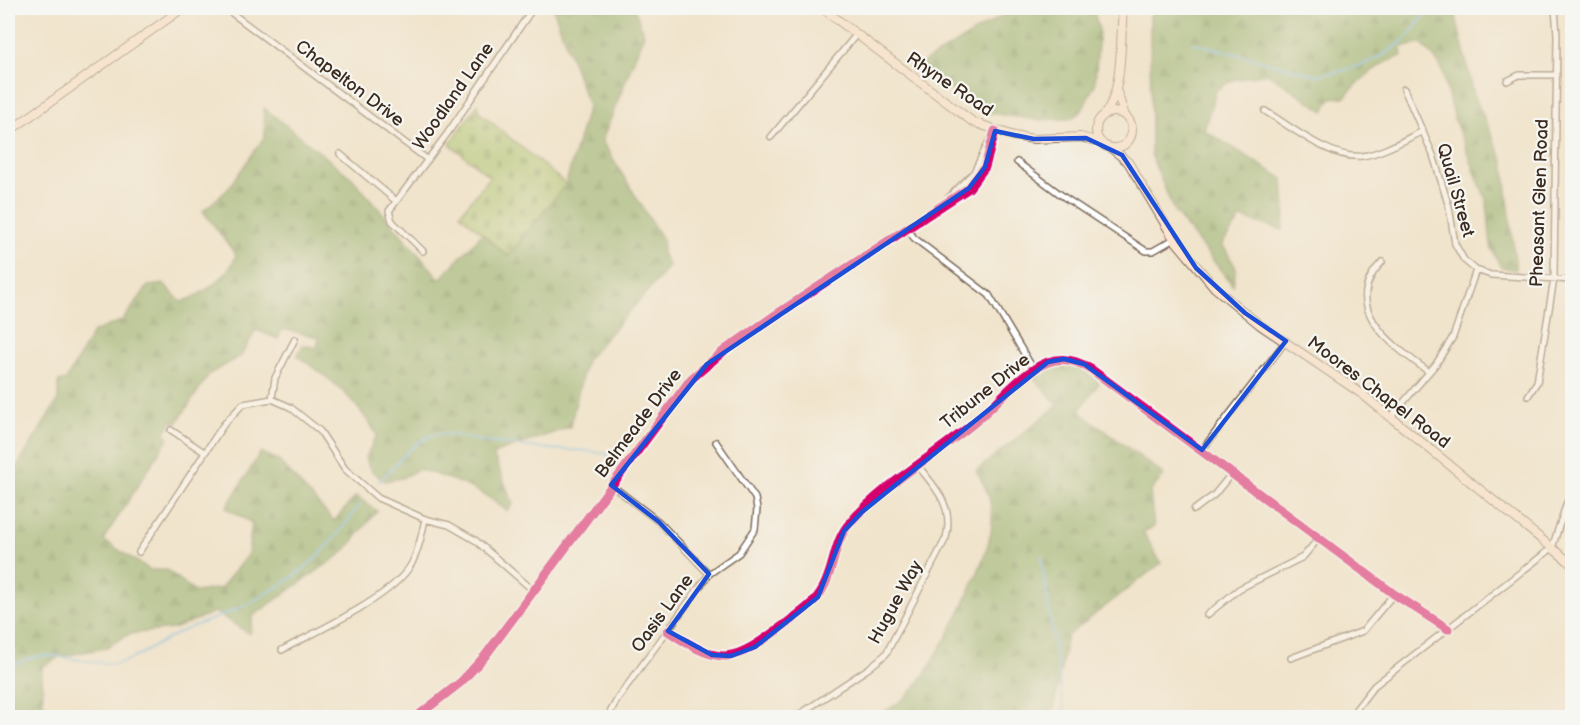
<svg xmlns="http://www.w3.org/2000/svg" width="1580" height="725" viewBox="0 0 1580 725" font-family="'Balsamiq Sans',sans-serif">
<defs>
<pattern id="forest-firs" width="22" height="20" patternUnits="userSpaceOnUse" patternTransform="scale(1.5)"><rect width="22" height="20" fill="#83a95f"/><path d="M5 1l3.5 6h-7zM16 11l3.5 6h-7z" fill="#6c8a4e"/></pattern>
<pattern id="cemetery-stones" width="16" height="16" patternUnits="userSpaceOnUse" patternTransform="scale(1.5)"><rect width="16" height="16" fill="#a4c36b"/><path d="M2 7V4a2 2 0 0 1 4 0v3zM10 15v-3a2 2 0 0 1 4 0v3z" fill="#879f57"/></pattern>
</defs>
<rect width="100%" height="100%" fill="#f6f6f2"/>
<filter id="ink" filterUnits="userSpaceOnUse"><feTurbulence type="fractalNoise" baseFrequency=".0167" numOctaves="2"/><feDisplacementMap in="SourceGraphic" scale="12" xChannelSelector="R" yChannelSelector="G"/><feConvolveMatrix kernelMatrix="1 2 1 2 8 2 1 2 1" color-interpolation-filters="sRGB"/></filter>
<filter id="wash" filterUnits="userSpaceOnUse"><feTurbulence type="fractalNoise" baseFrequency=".008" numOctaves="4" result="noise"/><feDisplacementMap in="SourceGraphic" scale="24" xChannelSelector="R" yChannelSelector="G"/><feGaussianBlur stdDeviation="1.35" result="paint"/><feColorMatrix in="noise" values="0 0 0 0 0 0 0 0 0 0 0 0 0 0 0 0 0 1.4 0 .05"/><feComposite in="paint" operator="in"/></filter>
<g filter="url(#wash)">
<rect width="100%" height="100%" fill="#f1e4cc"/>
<path fill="url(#forest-firs)" stroke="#5f6a3e" stroke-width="1.5" d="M553,8H634L644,34L602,141L663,241L662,253L669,267L586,360L570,427L493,454L513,504L507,511C481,488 451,479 418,469L402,478L384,481L370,469L365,458L377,435C353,396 334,381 297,356L303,345L317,348L319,337L282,329L278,339L256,330L241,356L209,374L177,423L172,421L164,433L169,437L103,540L150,570H167L195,592L221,588L248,554L252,523L226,508L261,452L278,460L334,521L356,496L377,511L344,552L253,616L250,634L215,612L173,629L129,634L105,648L59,657L42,667L43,704L62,717L8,718V482L58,400V382L66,380L93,332L123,320L148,286L164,284L181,302C201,296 231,276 236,255L203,211L228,189L265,136L264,108L352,178L440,279L482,234L508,256L566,183L588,106Z
M1015,8H1093L1099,30L1095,84L1082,111L1070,119L1037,120L984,112L916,67Z
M1155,8H1454L1474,95L1504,163L1516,270L1501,267L1491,247L1487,202L1454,119L1441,66L1422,44L1401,47L1402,56C1379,63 1360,79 1345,97L1331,98L1324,111L1267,73L1232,80L1216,90L1204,130L1283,179L1285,211L1283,230L1241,218L1222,244L1236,268L1233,286L1174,211L1151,155L1150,16Z
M1066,365L1081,369L1099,383L1079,411L1164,475L1150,492L1154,527L1143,532L1161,563L1067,636L1052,717H874C884,711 896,706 905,698C932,674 991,559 992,523C993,503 987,487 976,471L1058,405L1034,378L1050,367Z"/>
<path fill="url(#cemetery-stones)" stroke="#707644" stroke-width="1.5" d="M478,104L479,112L566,184L508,256L460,214L490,177L450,144Z"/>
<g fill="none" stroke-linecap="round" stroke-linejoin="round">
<path stroke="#6cb8e5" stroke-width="2" d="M1194,43L1316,75C1364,70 1405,52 1428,8
M379,481C394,468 408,447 426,438C447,427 473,442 494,443C513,445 531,447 549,449C571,451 592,449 613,456
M1041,556L1065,718
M8,668C48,647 55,658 96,662C101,662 108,664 114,664C132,662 158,643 176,634C195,624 216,619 235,610C294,581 322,560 359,505"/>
</g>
</g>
<g filter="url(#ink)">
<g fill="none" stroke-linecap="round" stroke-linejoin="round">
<g stroke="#7b6b5b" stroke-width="8">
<path id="street" d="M225,8L428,160
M1507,81L1519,75H1557
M1404,89L1433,155L1449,207L1455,244L1464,260L1476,270L1491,275L1572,280
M1265,111C1290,126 1332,160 1362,156C1383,153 1404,140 1423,131
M771,137L856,35
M340,154L396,201
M1017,162L1064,197L1146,251H1153L1174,239
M942,204L974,172L992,135
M906,227L914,238L989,295L1034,370
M423,251L392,221L389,211L447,134L533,8
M1382,262C1337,308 1395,347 1429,372
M1528,396L1537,382L1554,279L1557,35L1555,8
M272,399L275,378L295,339
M1391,417L1436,364L1453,337L1476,270
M171,430L204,452
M1202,450L1286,341
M611,485L659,522L709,574
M1194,510L1214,495L1232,473
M139,552L224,424L243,404L272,399L290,407L320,431L345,469L378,498L425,519L449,525L475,540L534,591
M1207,615L1239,589L1303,557L1319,538
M668,631C723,668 733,662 784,625C798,614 815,604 823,588C834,569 834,542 848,525C883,484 934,456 975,422C998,403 1021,372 1048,362C1064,356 1078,361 1091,369L1394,594L1448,629
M282,650C317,631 394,597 412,563C419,549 422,534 425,519
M1291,658L1363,631L1394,594
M415,718L461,682L485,656L691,379L725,350L777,314L969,188L985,167L995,131
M607,718L618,698L709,574L739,553L755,529L757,509L755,498L716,442
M794,718L869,668L886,654L946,538C954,507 937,489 918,466
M1349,718L1374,686L1552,548L1567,502L1572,494"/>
</g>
<g stroke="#7b6b5b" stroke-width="10">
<path id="secondary" d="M822,8L973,122L1014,136L1034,139L1080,137L1101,142
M1117,92L1125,116
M1096 130a18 18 0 1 1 36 0a18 18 0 1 1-36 0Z
M1103,116C1124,93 1120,39 1123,8
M8,132L183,8
M1111,148L1128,162L1174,239L1215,288L1260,325L1362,394L1572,564"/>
</g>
<use href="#street" stroke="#fff" stroke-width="5"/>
<use href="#secondary" stroke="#fde4d0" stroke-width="8"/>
<g stroke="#f6f6f2" stroke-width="13">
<path id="cycleway" d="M668,631C723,668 733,662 784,625C798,614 815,604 823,588C834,569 834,542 848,525C883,484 934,456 975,422C998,403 1021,372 1048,362C1064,356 1078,361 1091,369L1394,594L1448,629
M415,718L461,682L485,656L691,379L725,350L777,314L969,188L985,167L995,131"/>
</g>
<use href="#cycleway" stroke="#d6006c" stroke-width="9"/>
</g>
</g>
<path d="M0 0H1580V725H0ZM995,131L1034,139L1086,138L1122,155L1196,268L1245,313L1286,341L1202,450L1084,364L1064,359L1048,362L862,512L844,531L818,597L755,647L731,656L712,655L668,631L709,574L659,522L611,485L707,364L969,188L985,167Z" fill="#f1e4cc" fill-opacity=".55" fill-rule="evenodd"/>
<path fill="none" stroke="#1d4ed8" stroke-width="4.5" stroke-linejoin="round" d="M995,131L1034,139L1086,138L1122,155L1196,268L1245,313L1286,341L1202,450L1084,364L1064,359L1048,362L862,512L844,531L818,597L755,647L731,656L712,655L668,631L709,574L659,522L611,485L707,364L969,188L985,167Z"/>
<g text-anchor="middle" stroke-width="4.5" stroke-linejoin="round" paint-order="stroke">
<g font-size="18" fill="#3b2a1e" stroke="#f6f6f2">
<text transform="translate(350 83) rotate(37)" y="6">Chapelton Drive</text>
<text transform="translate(950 84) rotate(34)" y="6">Rhyne Road</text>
<text transform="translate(453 96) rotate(-55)" y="6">Woodland Lane</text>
<text transform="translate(1456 190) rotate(74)" y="6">Quail Street</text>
<text transform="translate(1539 203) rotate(-88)" y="6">Pheasant Glen Road</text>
<text transform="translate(985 391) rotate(-39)" y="6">Tribune Drive</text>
<text transform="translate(1379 392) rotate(37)" y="6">Moores Chapel Road</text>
<text transform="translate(638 423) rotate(-53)" y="6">Belmeade Drive</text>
<text transform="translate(895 602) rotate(-61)" y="6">Hugue Way</text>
<text transform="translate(662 613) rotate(-54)" y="6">Oasis Lane</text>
</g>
</g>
<rect width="1580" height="725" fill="none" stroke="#f6f6f2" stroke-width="30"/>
</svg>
